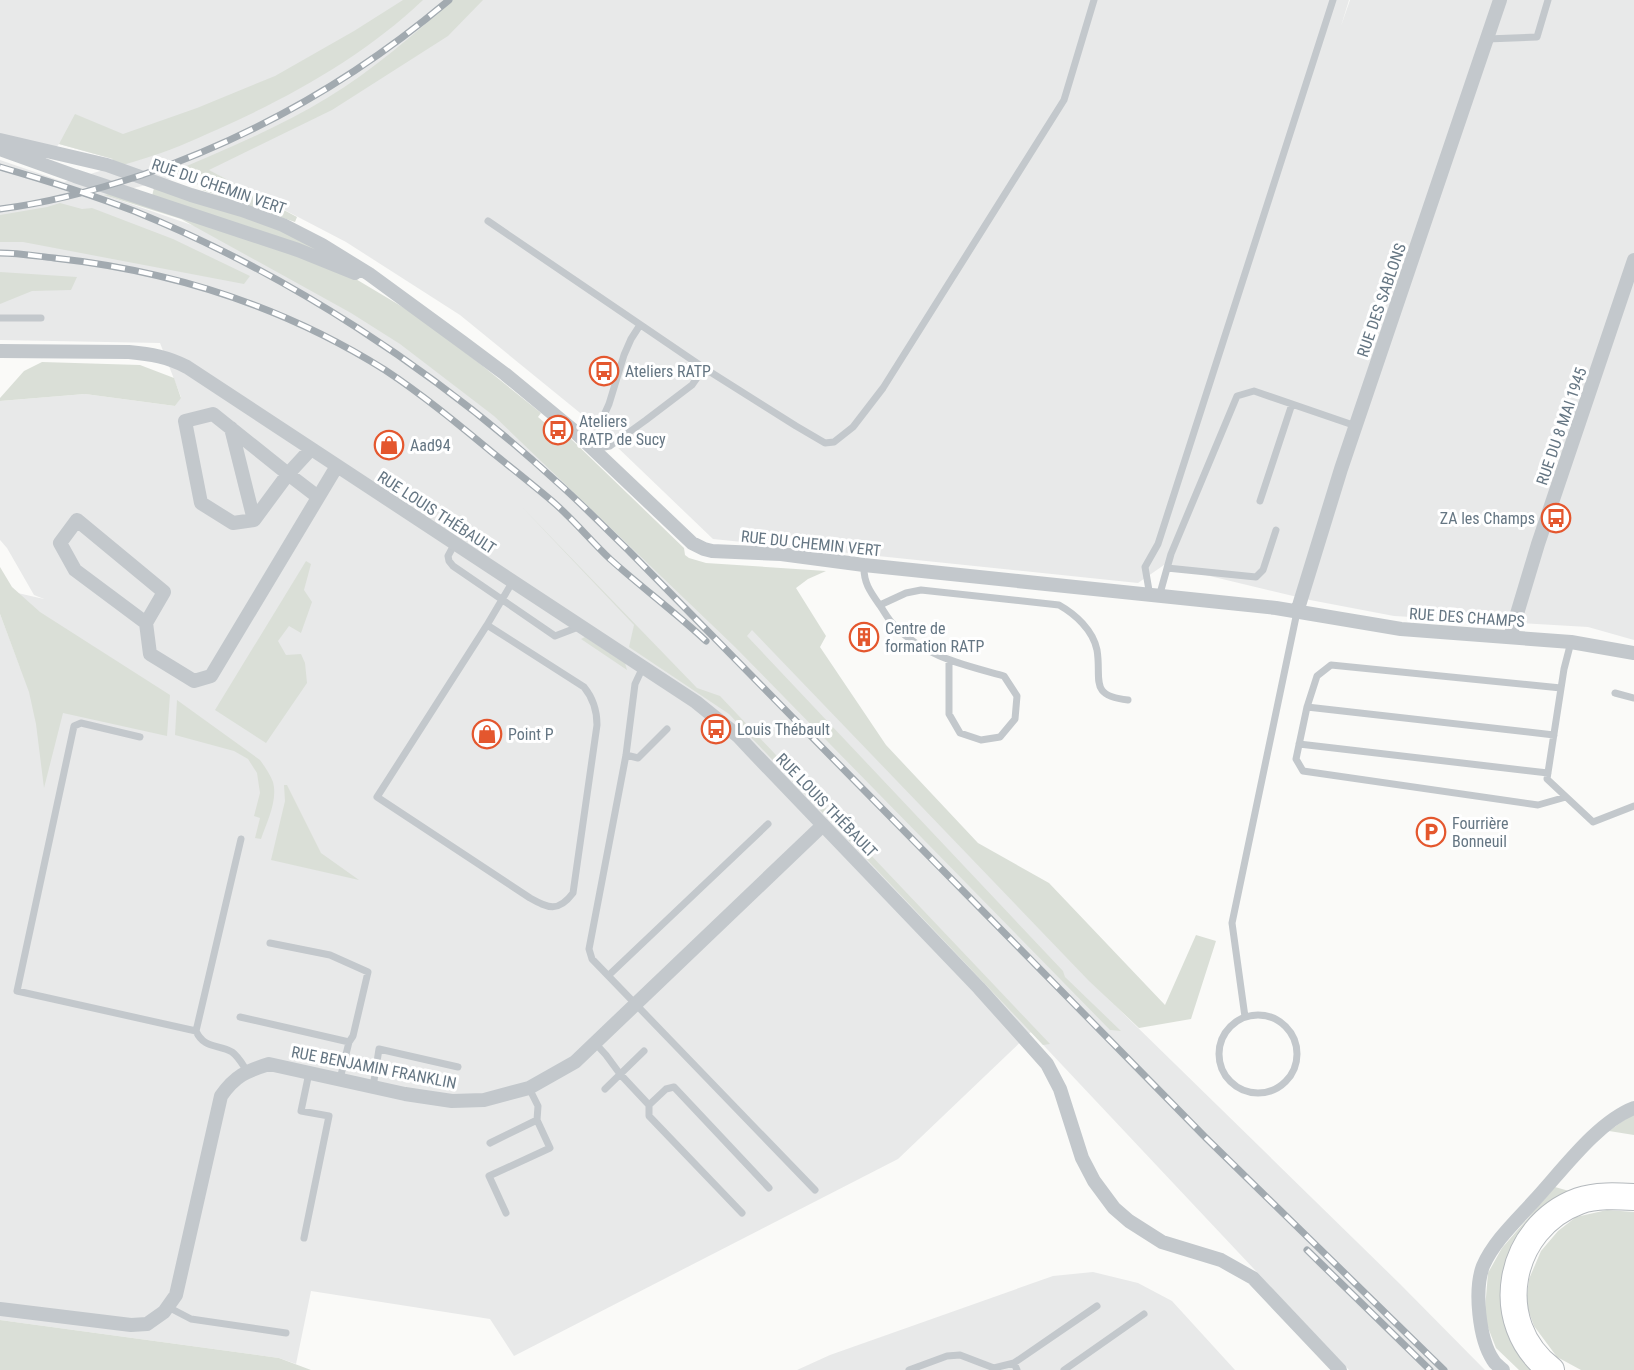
<svg xmlns="http://www.w3.org/2000/svg" width="1634" height="1370" viewBox="0 0 1634 1370" font-family="'Roboto Condensed',sans-serif">
<rect width="100%" height="100%" fill="#fafaf8"/>
<path fill="#e8e9e9" d="M0,0H1349L1341,26L1350,0H1634V640L1588,627L1394,616L1310,600L1164,565L1138,583L713,539L590,421L460,315L346,242L208,170L105,195L258,248L317,276L681,552L1088,979L1400,1284L1485,1370H1349L1031,1032L898,1159L514,1356L490,1319L311,1291L296,1364L279,1358L0,1320V614L20,667L0,589L44,599L34,595L7,548L0,540V401L85,394L175,406L181,397L160,343L0,340V160L64,182L100,171L113,159L59,144L53,151L0,140Z
M1093,1272L1138,1283L1172,1301L1235,1370H797L830,1355L1053,1276Z"/>
<path fill="#dadfd7" d="M403,0H423C368,52 304,89 236,121C211,132 187,144 161,153C141,160 120,166 100,171L113,159L59,144L75,114L123,134L197,108L275,76L354,31Z
M453,0H483L448,36L332,110L209,170L297,217L295,222L202,190L203,186L165,175C220,152 276,129 327,98C372,71 413,35 453,0Z
M154,188L288,231L343,261L152,196Z
M116,192L334,266L416,315L479,363L541,413L538,417L567,442L570,438L684,548L685,555L689,558L706,563L826,571L808,579L796,588L826,636L820,647L886,745L978,843L1049,883L1165,1005L1196,935L1216,941L1191,1019L1139,1028L1089,981L752,630L747,636L1063,971L1065,977L1121,1031L1110,1030L735,647L494,416L400,344L351,313L181,219L104,195Z
M60,203L82,209L92,208L173,239L250,276L244,284L23,242H0V215L47,207Z
M0,272L77,277L71,290L32,291L0,304Z
M42,362L140,365L174,378L181,398L175,406L85,394L0,401V398L24,371Z
M522,507L697,688L720,696L1050,1044L1043,1045L729,714L629,647L634,625Z
M306,561L311,564L304,590L312,602L301,633L289,626L278,641L286,655L301,654L305,663L307,683L266,743L215,710Z
M0,567L12,587L40,612L170,695L167,736L63,713L44,788L36,724L29,692L0,614Z
M585,637L625,663L627,670L581,639Z
M177,700L260,760C265,767 270,774 273,782C278,800 267,822 261,839L255,838L260,818L254,816L260,793L257,773L248,759L234,751L175,735Z
M284,785H287L321,853L359,880L271,860L285,801Z
M1634,1113V1135L1609,1131Z
M1555,1187L1569,1191L1540,1212L1521,1233L1504,1267L1503,1309L1534,1370H1519L1496,1348L1487,1325L1485,1309L1488,1273L1502,1248Z
M1607,1210L1634,1212V1370H1581L1557,1357L1534,1326L1526,1304L1529,1279L1541,1251L1558,1231L1576,1217Z
M0,1320L279,1358L311,1370H0Z"/>
<g fill="none" stroke-linecap="round" stroke-linejoin="round">
<g stroke="#b4b9bd" stroke-width="28">
<path id="highway" d="M1551,1370C1489,1323 1508,1227 1579,1201C1596,1195 1616,1196 1634,1197"/>
</g>
<path stroke="#c3c8cc" stroke-width="7" d="M1487,39L1537,37L1548,0
M488,221L704,368L796,426L825,443L834,442L853,427L883,388L1064,100L1094,0
M0,318H41
M640,325L631,339L624,355L609,404L596,433L593,449L610,446L646,420L692,385L704,368
M1260,501L1292,404
M455,543L448,556L449,561L453,566L555,636L581,626
M864,565C863,583 871,593 881,607C885,613 889,621 895,626C925,657 964,665 1004,676L1017,696L1015,719L1000,737L981,740L960,733L949,714V661
M1167,568L1256,577L1263,570L1276,530
M1150,596L1145,567L1158,544L1333,0
M1159,597L1171,554L1237,396L1254,391L1356,426
M880,605L906,593L921,590L1059,605C1075,614 1093,630 1097,650C1102,679 1088,696 1128,700
M487,625L584,687C593,698 597,711 597,725L573,893C558,913 548,908 530,898L377,797L487,625L513,581
M1571,642L1564,669L1547,779L1593,822L1634,806
M643,667L635,684L626,755L589,949L592,959L815,1190
M1561,688L1331,665L1317,676L1307,707L1296,759L1303,771L1538,805L1566,797
M1615,693L1634,698
M1307,707L1554,735
M140,737L81,723L74,726L17,991L196,1031
M1299,744L1548,773
M626,755L638,758L667,729
M241,839L196,1031C204,1049 218,1044 232,1052C238,1056 243,1065 247,1071
M609,975L768,824
M1219 1054a39 39 0 1 1 78 0a39 39 0 1 1-78 0Z
M240,1017L349,1042L353,1036L368,972L330,955L270,943
M1245,1017L1232,923L1297,612
M595,1043L606,1055L620,1074L649,1105V1116L742,1213
M340,1079L349,1042
M373,1087L379,1049L458,1067
M605,1089L644,1051
M649,1105L666,1089L674,1087L769,1188
M490,1143L537,1120
M506,1213L489,1176L550,1148L537,1120L538,1106L529,1088
M304,1238L329,1116L301,1111L309,1073
M168,1307L191,1319L286,1333
M909,1370L947,1356L960,1355L994,1368L1014,1363
M1017,1370L1014,1363L1097,1306
M1064,1370L1144,1314"/>
<path stroke="#c3c8cc" stroke-width="14" d="M0,140L107,165L191,195L242,210L283,225L322,245L369,274L462,342L505,374L574,431L692,543L704,549L712,551L781,554L864,565L1276,608L1401,629L1571,642L1634,653
M0,149L75,176L298,250L355,273
M0,351L129,352C151,354 168,357 187,367L696,702L738,736L752,751L979,988L1047,1064L1060,1089L1082,1158L1094,1181L1114,1208L1129,1221L1162,1242L1221,1260L1253,1278L1340,1370
M231,428L254,520
M311,449L288,474L213,414L185,421L201,503L233,523L254,520L288,474L318,497
M1297,612L1341,469L1500,0
M146,623L164,592L77,520L60,543L75,570L146,623L150,654L194,681L211,676L337,466
M1510,637L1538,544L1634,260
M0,1309L131,1325L147,1324L164,1312L176,1295L221,1096C235,1076 246,1071 269,1064L405,1094L452,1101L484,1100L529,1088L575,1062L823,825
M1503,1370C1500,1367 1495,1364 1493,1360C1479,1339 1474,1290 1483,1266C1494,1241 1516,1221 1534,1201C1561,1172 1597,1122 1634,1108"/>
<use href="#highway" stroke="#fff" stroke-width="26"/>
<g stroke="#a2aab0" stroke-width="7">
<path id="rail" d="M0,167C45,180 90,194 134,211C287,273 435,370 557,482C582,504 605,528 629,551L1206,1138L1444,1370
M0,209C48,203 96,190 142,175C255,136 357,78 449,0
M0,253C18,253 36,256 54,258C173,271 283,306 385,370C423,395 458,424 493,453C513,469 533,485 552,501C573,519 590,540 610,559C641,587 675,612 706,641
M1307,1250L1430,1370"/>
</g>
<use href="#rail" stroke="#fff" stroke-width="4.5" stroke-dasharray="14" stroke-linecap="butt"/>
</g>
<defs>
<g id="bus-ring" transform="scale(1.5)"><circle r="9.5" fill="#fff" stroke="#e4572e" stroke-width="1.5"/><path d="M-5-6H5V4H4V6H2V4H-2V6H-4V4H-5ZM-3.5-4V0h7V-4ZM-3.5 1.2v1.5H-2V1.2ZM2 1.2v1.5H3.5V1.2Z" fill="#e4572e"/></g>
<g id="shop-ring" transform="scale(1.5)"><circle r="9.5" fill="#fff" stroke="#e4572e" stroke-width="1.5"/><path d="M-5-2.5h2.3a2.7 3.5 0 0 1 5.4 0H5L5.5 6h-11ZM-1.5-2.5h3a1.5 2.3 0 0 0-3 0Z" fill="#e4572e"/></g>
<g id="building-ring" transform="scale(1.5)"><circle r="9.5" fill="#fff" stroke="#e4572e" stroke-width="1.5"/><path d="M-4-6H4V6H1V3H-1V6H-4ZM-2.5-4.3h1.7v1.8h-1.7ZM.8-4.3h1.7v1.8H.8ZM-2.5-1h1.7V.8h-1.7ZM.8-1h1.7V.8H.8Z" fill="#e4572e"/></g>
<g id="parking-ring" transform="scale(1.5)"><circle r="9.5" fill="#fff" stroke="#e4572e" stroke-width="1.5"/><path d="M-3.5-5.5H1a3.5 3.5 0 0 1 0 7H-1V5.5H-3.5ZM-1-3.4V-.6H.8a1.4 1.4 0 0 0 0-2.8Z" fill="#e4572e"/></g>
</defs>
<g fill-rule="evenodd">
<use href="#bus-ring" x="604" y="371"/>
<use href="#bus-ring" x="558" y="430"/>
<use href="#shop-ring" x="389" y="445"/>
<use href="#bus-ring" x="1556" y="518"/>
<use href="#building-ring" x="864" y="637"/>
<use href="#bus-ring" x="716" y="729"/>
<use href="#shop-ring" x="487" y="734"/>
<use href="#parking-ring" x="1431" y="832"/>
</g>
<g text-anchor="middle" stroke-width="6" stroke-linejoin="round" paint-order="stroke">
<g font-size="16" fill="#657683" stroke="#fff">
<text transform="translate(219 186) rotate(19)" y="6">RUE DU CHEMIN VERT</text>
<text transform="translate(1381 300) rotate(-71)" y="6">RUE DES SABLONS</text>
<text transform="translate(1561 426) rotate(-71)" y="6">RUE DU 8 MAI 1945</text>
<text transform="translate(437 512) rotate(33)" y="6">RUE LOUIS THÉBAULT</text>
<text transform="translate(811 543) rotate(6)" y="6">RUE DU CHEMIN VERT</text>
<text transform="translate(1467 617) rotate(4)" y="6">RUE DES CHAMPS</text>
<text transform="translate(827 805) rotate(46)" y="6">RUE LOUIS THÉBAULT</text>
<text transform="translate(374 1067) rotate(11)" y="6">RUE BENJAMIN FRANKLIN</text>
</g>
<g font-size="16" fill="#657683" stroke="#fff" text-anchor="start">
<text x="625" y="377">Ateliers RATP</text>
<text x="579" y="427">Ateliers<tspan x="579" dy="18">RATP de Sucy</tspan></text>
<text x="410" y="451">Aad94</text>
<text x="1535" y="524" text-anchor="end">ZA les Champs</text>
<text x="885" y="634">Centre de<tspan x="885" dy="18">formation RATP</tspan></text>
<text x="737" y="735">Louis Thébault</text>
<text x="508" y="740">Point P</text>
<text x="1452" y="829">Fourrière<tspan x="1452" dy="18">Bonneuil</tspan></text>
</g>
</g>
</svg>
